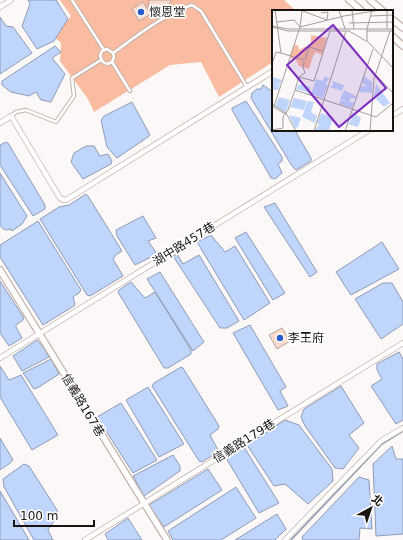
<svg xmlns="http://www.w3.org/2000/svg" width="403" height="540" viewBox="0 0 403 540" font-family="'DejaVu Sans','Noto Sans TC',sans-serif">
<rect width="100%" height="100%" fill="#fcf8f7"/>
<path fill="#f9bca1" d="M60,0H284L296,11H273V62L219,97L201,62L170,65L94,112L88,99L60,61L61,43L54,37L71,16Z"/>
<path fill="#c0d5fc" stroke="#8e9bb6" d="M28,0H56L68,19L54,41L37,49L22,26L30,4Z
M0,17L6,26L13,27L32,53L0,74Z
M55,46L61,52L52,58L65,74L51,102L41,100L36,92L29,96L11,92L2,85V81Z
M263,85L273,92V130H296L297,134L311,158V161L298,169L296,170L292,166L251,98L252,93L257,89H261Z
M246,101L282,157V161L278,164L282,173L275,179L271,178L232,110V108Z
M132,102L150,135L148,137L117,158L116,157L107,147L101,120L104,116Z
M6,142L8,143L45,205V209L33,216L0,165V145Z
M86,146H94L100,156L108,154L112,161L111,164L83,179L71,162L74,153Z
M0,173L27,216L22,224L12,231L11,229C6,231 3,230 0,225Z
M86,194L88,196L122,251L117,254L113,259L123,276L90,296L87,295L40,219L59,207L69,205Z
M275,203L317,272L310,277L264,207Z
M143,216L156,238L148,241L157,254L135,265L117,236L116,230Z
M38,221L81,290L79,293L73,297L75,304L74,306L43,325L0,257V245Z
M246,232L285,293L273,300L235,238Z
M211,235L225,252L235,246L270,303L244,320L197,242Z
M382,242L399,269L351,295L336,272Z
M177,254L183,264L199,255L239,321L227,328H220L173,256Z
M160,272L204,342L193,351L147,279Z
M0,281L24,318L23,320L16,325V327L22,338L9,346L0,333Z
M131,282L145,298L155,292L191,350V354L168,368H164L118,292L119,290Z
M383,283H392L403,302V324L381,339L355,299Z
M250,325L286,387L280,391L288,406L278,410L233,333Z
M37,340L44,348L49,357L22,371L13,356Z
M399,352L403,359V420L396,424L371,386L382,379L377,370V364Z
M51,359L59,374L39,387L34,389L23,373Z
M0,366L9,380L21,375L58,435L32,450L0,397Z
M181,367L183,368L219,426L218,429L210,435L218,450V452L202,462L199,461L152,386L154,383Z
M341,386L364,423L349,435L359,448L343,469L335,468L305,426L301,417L304,409Z
M148,387L184,444L159,457L126,400Z
M121,403L157,460L133,473L97,417Z
M285,420L299,425L332,469L333,481L308,504L285,484L274,486L247,445Z
M0,438L13,460L9,464L0,470Z
M392,446L396,459H403V534L376,536L373,464Z
M244,447L279,503L259,513L226,458Z
M173,455L180,466V471L144,496L133,476Z
M24,464L29,466L57,510L58,515L48,530L53,540H34L4,487L3,479Z
M208,469L222,490L164,527L149,505Z
M359,477L369,480L372,529L360,528L359,540H303L302,537Z
M236,487L256,518L221,540H173L168,531Z
M0,491L29,540H0Z
M277,514L286,529L275,540H235Z
M128,518L142,540H108L105,534Z"/>
<g fill="none" stroke-linecap="round" stroke-linejoin="round">
<path stroke="#8e9bb6" stroke-width="1.5" d="M291,540L382,444L403,431"/>
</g>
<path fill="#f9dacd" stroke="#b9a79f" d="M149,0H171L168,8L161,12L148,8Z
M143,2L151,14L139,21L132,9Z
M282,328L290,341L277,349L269,335Z"/>
<g fill="none" stroke-linecap="round" stroke-linejoin="round">
<g stroke="#c4b2aa" stroke-width="4.5">
<path id="service" d="M72,0L104,50
M113,53C135,37 166,13 192,5L201,11L247,87
M112,62L107,64L103,62L100,56L102,51L107,49L113,53L114,57L112,62L130,91
M11,116L16,112L26,110L56,122L74,96L72,78L101,60"/>
</g>
<g stroke="#c4b2aa" stroke-width="6">
<path id="minor" d="M0,7L11,0
M392,116L403,109
M0,123L11,116L60,198L64,200H66L273,71
M0,358L369,130
M85,540L403,343
M285,540L381,441L403,428"/>
</g>
<g stroke="#c4b2aa" stroke-width="8">
<path id="tertiary" d="M349,0L362,11
M370,0L383,11
M392,19L403,28
M392,36L403,46
M0,270L167,540"/>
</g>
<use href="#service" stroke="#fff" stroke-width="2.5"/>
<use href="#minor" stroke="#fff" stroke-width="4.5"/>
<use href="#tertiary" stroke="#fff" stroke-width="5.5"/>
</g>
<g fill="#295ecc" stroke="#fff" stroke-width="1.5">
<circle cx="141" cy="12" r="4"/>
<circle cx="280" cy="338" r="4"/>
</g>
<g text-anchor="middle" stroke-width="3.5" stroke-linejoin="round" paint-order="stroke">
<g font-size="12" fill="#1a1411" stroke="#fff" text-anchor="start">
<text x="149" y="16">懷恩堂</text>
<text x="288" y="342">李王府</text>
</g>
<g font-size="12" fill="#1a1411" stroke="#fff">
<text transform="translate(184 244) rotate(-32)" y="4">湖中路457巷</text>
<text transform="translate(83 405) rotate(59)" y="4">信義路167巷</text>
<text transform="translate(244 441) rotate(-32)" y="4">信義路179巷</text>
</g>
</g>
<g transform="translate(272 10)">
<rect width="121" height="121" fill="#fcf8f7"/>
<path d="M39,25L55,28L50,45L44,42L41,46L37,59L27,56L24,50L18,48L22,35H26L27,40L39,34Z" fill="#f9bca1"/>
<path d="M52,66L58,69L53,73L56,75L51,88L39,84L44,69L51,71ZM92,66L100,72V83L87,82L89,76H95L90,73ZM0,67L10,70L8,74L4,73L8,75L6,80H0ZM60,71L72,75L70,81L57,77L61,75ZM30,74L38,77V83L24,79L26,75ZM104,74L118,93L112,97L104,89L107,85L102,88ZM72,80L84,86L83,89L79,88L77,92H82L80,98L67,94L68,90L76,92L68,89L70,85L77,87L70,85ZM7,87L18,90L14,102L3,96ZM22,88L35,91L32,100L18,97ZM36,91L42,92L39,102L45,106L43,113L30,107ZM80,102L89,108L86,117L76,114L81,107ZM49,103L61,107L57,121H42L47,115L45,113ZM17,105L29,108L26,117L23,118Z" fill="#c0d5fc"/>
<path fill="none" stroke="#a29d9b" stroke-width="1" d="M3,0L9,43L32,50M28,0L55,10L56,2L49,3M67,0L73,19M80,0L82,19M100,0L95,19H121M115,0V19M99,6L121,5M5,12L22,10L28,17M77,13L121,12M0,16L16,19H73M0,17L16,21H77L94,31M28,17L30,1M73,19H95V31L121,58M95,21H121M33,50L37,37L51,41M0,54L4,42L9,43M103,64L121,83M27,67L33,63L31,57L32,52M23,80L27,67L42,71L58,21M0,94L14,103L24,121M0,96L13,104M2,96L28,17L72,6L108,0M0,120L11,118V107L16,100L23,80L104,107L121,93M42,121L74,21M73,121L101,39M98,121L102,69L118,21"/>
<path fill="#7b2cbf" fill-opacity="0.15" stroke="#7b2cbf" stroke-width="2" d="M61,15L114,78L67,117L15,55Z"/>
<rect width="121" height="121" fill="none" stroke="#1a1411" stroke-width="2"/>
</g>
<g transform="translate(371 508) rotate(40)" stroke="#ffffff" stroke-width="3" paint-order="stroke">
<path d="M0-3L7 15L0 10L-7 15Z" fill="#1a1411"/>
<text y="-6" font-size="11" font-weight="bold" text-anchor="middle" fill="#1a1411">北</text>
</g>
<path d="M14 520v6h80v-6" fill="none" stroke="#1a1411" stroke-width="2"/>
<text x="20" y="520" font-size="12" fill="#1a1411" stroke="#ffffff" stroke-width="3" paint-order="stroke">100 m</text>
</svg>
